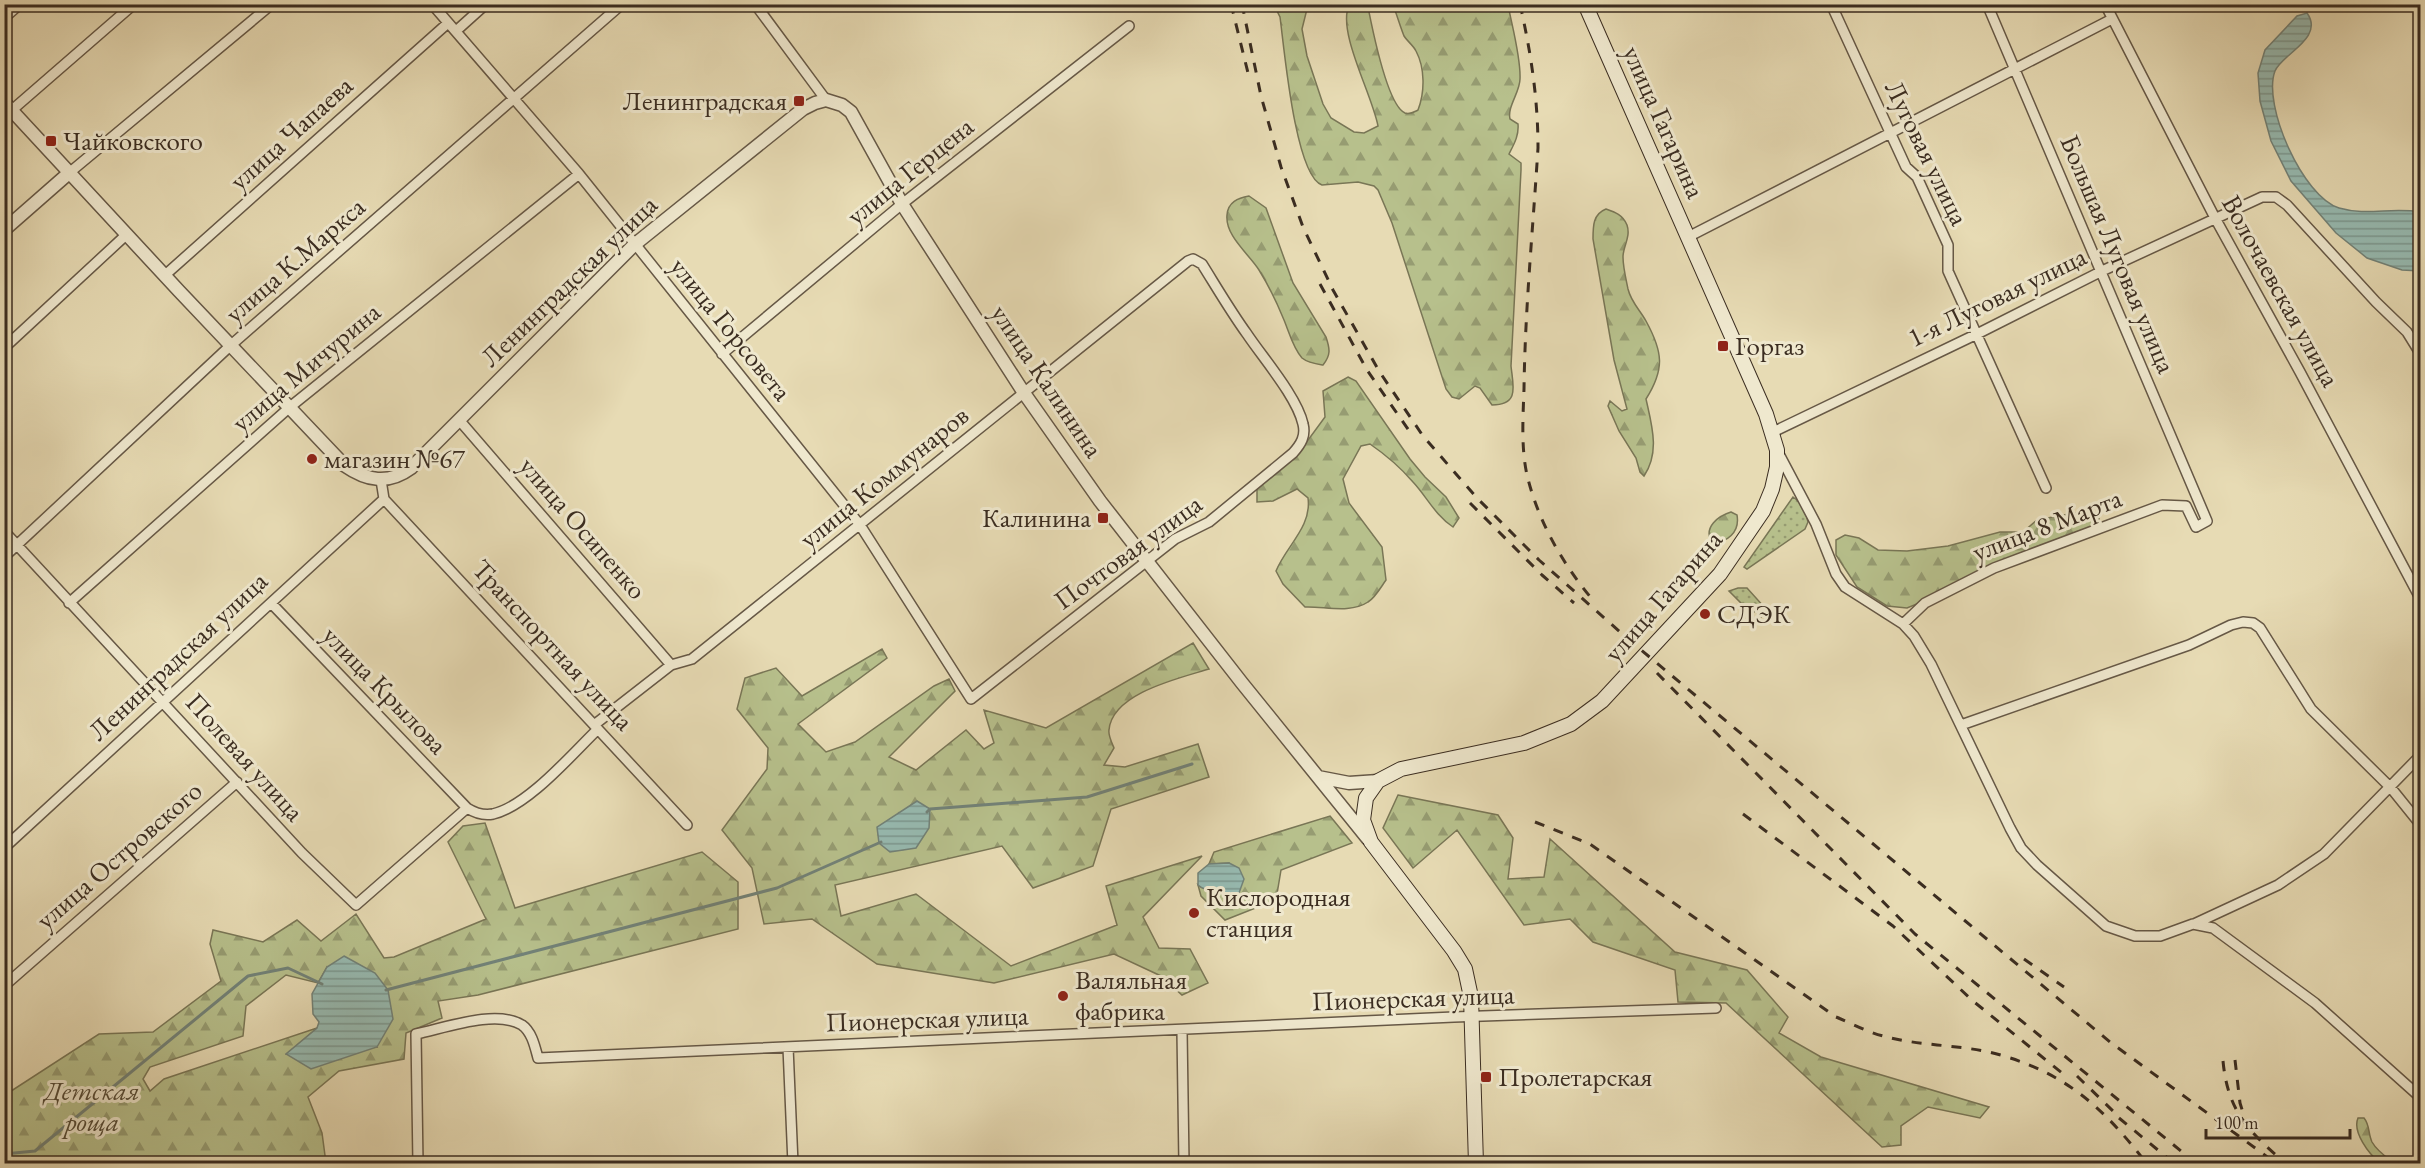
<svg xmlns="http://www.w3.org/2000/svg" width="2425" height="1168" viewBox="0 0 2425 1168" font-family="'EB Garamond',serif">
<defs>
<pattern id="grass-dots" width="8" height="8" patternUnits="userSpaceOnUse" patternTransform="scale(1.5)"><rect width="8" height="8" fill="#b7c08c"/><path d="M2 2h.1M6 6h.1" fill="none" stroke="#969c72" stroke-width="1.8" stroke-linecap="round"/></pattern>
<pattern id="forest-firs" width="22" height="20" patternUnits="userSpaceOnUse" patternTransform="scale(1.5)"><rect width="22" height="20" fill="#b7c08c"/><path d="M5 1l3.5 6h-7zM16 11l3.5 6h-7z" fill="#969c72"/></pattern>
<pattern id="water-rules" width="6" height="5" patternUnits="userSpaceOnUse" patternTransform="scale(1.5)"><rect width="6" height="5" fill="#97bbb2"/><path d="M0 2.5h6" fill="none" stroke="#7c9890"/></pattern>
</defs>
<rect width="100%" height="100%" fill="#e7dbb4"/>
<filter id="stains"><feTurbulence type="fractalNoise" baseFrequency=".00333" numOctaves="4"/><feColorMatrix values="0 0 0 0 .2 0 0 0 0 .09 0 0 0 0 .02 0 0 0 .5 -.17"/></filter>
<radialGradient id="worn" r=".72"><stop offset=".6" stop-color="#630" stop-opacity="0"/><stop offset="1" stop-color="#630" stop-opacity=".3"/></radialGradient>
<path fill="url(#grass-dots)" stroke="#797656" stroke-width="1.5" d="M1793,497C1802,503 1806,511 1808,522L1805,529L1747,569L1744,567Z
M1738,588H1747L1766,609L1767,613L1761,617L1756,611L1751,613L1729,591Z"/>
<path fill="url(#forest-firs)" stroke="#797656" stroke-width="1.5" fill-rule="evenodd" d="M1274,5H1308L1302,29L1307,56L1323,104L1331,118L1354,132L1364,133L1378,126C1372,94 1337,32 1349,5H1367L1368,7C1372,27 1387,105 1405,113C1410,115 1414,112 1418,110C1425,92 1425,68 1416,51C1413,45 1407,41 1404,36C1400,26 1397,15 1393,5H1508C1512,26 1521,58 1520,79C1520,92 1507,107 1510,119L1518,124C1519,136 1514,144 1509,154L1521,163V170L1511,366C1513,386 1520,405 1492,405L1480,388L1475,386L1459,399L1452,397L1446,389L1392,223L1378,190L1374,186L1358,182L1322,185C1295,176 1284,46 1280,17Z
M1249,196L1266,208L1293,283L1326,337C1330,349 1331,355 1323,365C1316,364 1308,363 1302,358C1293,348 1289,332 1284,320C1277,303 1269,286 1259,270C1249,254 1225,236 1227,215C1228,202 1238,198 1249,196Z
M1606,209C1615,212 1623,215 1627,225C1631,237 1623,246 1623,257C1623,267 1626,279 1628,289C1631,302 1640,310 1646,321C1663,352 1665,369 1646,399C1652,426 1660,452 1644,476L1640,472L1636,458L1619,431L1608,406L1610,401L1622,411L1627,409L1614,360L1593,239C1593,226 1593,214 1606,209Z
M1348,377L1356,381L1410,459L1425,477L1446,497L1459,518L1453,527C1435,515 1427,497 1413,482C1400,467 1386,455 1370,444L1361,446L1343,479L1349,503L1382,547L1386,580C1381,587 1375,598 1368,602C1350,614 1324,606 1305,607L1283,584L1276,571C1286,546 1312,527 1308,498L1297,489L1273,501L1257,502V486L1303,447L1325,417L1323,391Z
M2090,510L2099,518L2097,531L1907,608L1887,606L1857,587L1836,555V540L1845,535L1859,538L1878,550L1907,551L1948,546L2000,532H2023L2037,520Z
M1731,512L1737,515C1740,532 1727,544 1711,541C1704,527 1718,516 1731,512Z
M1193,643L1209,669C1180,678 1112,693 1109,730C1108,735 1112,743 1114,748L1104,765L1125,767L1198,744L1209,777L1111,809L1093,866L1033,888L1002,846L835,885L841,916L916,894L1011,966L1117,925L1106,886L1202,856L1143,917L1159,948L1190,949L1208,983L1182,995L1161,976L1114,954L994,983L877,964L812,919L764,924L752,868L722,830L767,769L768,748L737,709L745,678L776,668L802,696L882,649L887,658L798,724L826,752L855,742L934,686L949,679L955,691L889,757L916,770L966,730L984,749L994,743L984,710L1046,728Z
M1398,795L1498,815L1513,838L1508,879L1544,877L1550,839L1675,952L1747,970L1788,1017L1779,1033L1821,1057L1989,1107L1980,1118L1928,1107L1901,1126V1145L1882,1147L1726,1003L1678,1002L1675,970L1593,942L1570,919L1524,925L1457,830L1413,868L1383,828Z
M1330,816L1352,843L1281,870L1276,900L1225,920L1201,896L1198,885C1207,893 1219,890 1229,896V863L1209,864L1214,852Z
M485,823L515,908L702,852L738,882V929L478,995L438,1001L442,1018L406,1033L404,1059L339,1071L308,1097L322,1133L326,1163L5,1164V1095L99,1034L153,1032L221,981L210,944L213,930L263,942L297,920L321,941L356,914L384,958L394,957L486,919L448,842L463,826ZM327,967L377,1047L287,1054L317,1028L164,1079L150,1091L143,1079L150,1067L243,1036L246,1006L286,975L318,983Z
M2358,1118H2364C2370,1125 2368,1134 2372,1142C2377,1151 2386,1157 2394,1163H2380C2369,1154 2352,1132 2358,1118Z"/>
<path fill="url(#water-rules)" stroke="#728278" stroke-width="1.5" d="M2307,13C2325,38 2282,54 2275,71C2262,105 2303,197 2339,208C2366,216 2393,207 2420,212V271L2402,270L2367,258L2336,233L2291,181L2271,141L2260,101L2258,73L2265,50L2297,16Z
M917,801L930,809L929,828L916,848L890,852L879,843L877,827Z
M1229,863L1239,868L1244,879L1239,893L1230,896C1219,890 1207,893 1198,885V873L1209,864Z
M344,956L375,973L388,990L393,1019L377,1047L311,1069L286,1054L317,1028L319,1022L313,1014L312,994L327,967Z"/>
<g fill="none" stroke-linecap="round" stroke-linejoin="round">
<path stroke="#728278" stroke-width="3" d="M927,812L930,809L1087,797L1192,764
M386,990L777,888L881,842
M4,1154L35,1151L248,976L288,968L322,984"/>
<g stroke="#665846" stroke-width="12">
<path id="minor" d="M432,4L579,174L860,525L971,699L1175,539L1209,522L1293,453C1301,444 1306,436 1303,424C1297,397 1263,358 1247,334C1231,312 1217,288 1202,264L1193,259L1188,261L692,659L671,665L594,725
M755,4L826,100
M1831,4L1906,167L1917,177L1948,245V271L2046,488
M2105,4L2215,218L2300,372L2420,598
M4,18L20,4
M456,31L486,4
M4,117L134,4
M69,173L272,4
M1688,237L2112,19
M164,276L448,23
M4,348L126,235
M722,354L902,204L1129,26
M460,421L671,665
M1773,432L1977,334L2102,271L2262,197H2276L2287,205L2376,302L2407,332L2420,353
M1779,454L1816,524L1836,574L1845,587L1903,624L1914,636L1931,664L2010,828L2021,848L2037,865L2106,926L2135,936H2160L2193,924L2213,928L2315,1003L2420,1097
M381,480L384,499
M384,499L687,825
M4,531L302,853L356,905L467,808C475,813 483,816 493,814C528,806 572,754 598,729
M4,557L230,346L622,4
M69,603L290,407L579,174
M271,603L467,808
M1903,624L1925,603L1994,568L2162,505L2186,506L2196,527L2207,521L1987,4
M1961,725L2189,645L2231,625L2243,622L2253,623L2260,628L2311,709L2391,788L2420,824
M4,848L384,499
M2194,924L2278,885L2324,854L2420,756
M4,986L237,782
M1182,1031L1184,1164
M788,1047L793,1164
M418,1164L416,1034C445,1028 496,1009 522,1025C532,1032 535,1047 538,1058L1454,1017L1716,1008
M1854,1164H1860"/>
</g>
<g stroke="#665846" stroke-width="15">
<path id="tertiary" d="M4,102L179,291L344,465C367,481 388,485 411,468L634,245L803,109L815,103L826,100L842,105L851,112L902,204L1024,393L1100,501L1242,683L1368,839
M4,230L69,173
M1318,777L1349,783L1378,781"/>
</g>
<g stroke="#3b2d21" stroke-width="16">
<path id="secondary" d="M1476,1164L1471,997L1465,969L1454,951L1371,842L1363,820L1366,798L1378,781L1401,769L1524,743L1571,724L1602,701L1720,574L1763,511L1772,489L1777,467V450L1766,414L1585,4"/>
</g>
<use href="#minor" stroke="#efe8ce" stroke-width="9"/>
<use href="#tertiary" stroke="#efe8ce" stroke-width="12"/>
<use href="#secondary" stroke="#efe8ce" stroke-width="14"/>
<path stroke="#3b2d21" stroke-width="3" stroke-dasharray="10 10" stroke-linecap="butt" d="M1231,4L1249,77
M1242,4L1261,96L1281,167L1303,227L1333,290L1379,371L1423,436L1477,498L1539,560L1628,639L2110,1042L2277,1164
M1520,4C1531,53 1538,99 1538,148C1533,228 1525,309 1524,389C1523,417 1521,448 1527,475C1538,521 1562,563 1592,599
M1320,284L1367,370L1412,435
M1470,503L1542,575L1574,603
M1657,673L1915,934L2197,1164
M1743,814L1893,926L1973,1001L2067,1077
M1535,822L1590,844L1836,1017C1851,1023 1867,1032 1883,1036C1922,1047 1966,1044 2004,1056C2070,1076 2106,1111 2147,1164
M2024,959L2064,987
M2235,1060L2240,1103L2244,1116
M2223,1061C2228,1113 2249,1131 2286,1164
M2077,1076L2114,1112
M2119,1118L2175,1164"/>
</g>
<g fill="#8f2418" stroke="#efe8ce" stroke-width="2">
<rect x="793" y="95" width="12" height="12" rx="3"/>
<rect x="45" y="135" width="12" height="12" rx="3"/>
<rect x="1717" y="340" width="12" height="12" rx="3"/>
<circle cx="312" cy="459" r="6"/>
<rect x="1097" y="512" width="12" height="12" rx="3"/>
<circle cx="1705" cy="614" r="6"/>
<circle cx="1194" cy="913" r="6"/>
<circle cx="1063" cy="996" r="6"/>
<rect x="1480" y="1071" width="12" height="12" rx="3"/>
</g>
<g text-anchor="middle" stroke-width="6" stroke-linejoin="round" paint-order="stroke">
<g font-size="27" fill="#3b2d21" stroke="#efe8ce" text-anchor="start">
<text x="787" y="110" text-anchor="end">Ленинградская</text>
<text x="63" y="150">Чайковского</text>
<text x="1735" y="355">Горгаз</text>
<text x="324" y="468">магазин №67</text>
<text x="1091" y="527" text-anchor="end">Калинина</text>
<text x="1717" y="623">СДЭК</text>
<text x="1206" y="906">Кислородная<tspan x="1206" dy="31">станция</tspan></text>
<text x="1075" y="989">Валяльная<tspan x="1075" dy="31">фабрика</tspan></text>
<text x="1498" y="1086">Пролетарская</text>
</g>
<g font-size="27" fill="#3b2d21" stroke="#efe8ce">
<text transform="translate(1664 122) rotate(66)" y="9">улица Гагарина</text>
<text transform="translate(291 133) rotate(-42)" y="9">улица Чапаева</text>
<text transform="translate(1927 153) rotate(64)" y="9">Луговая улица</text>
<text transform="translate(910 171) rotate(-39)" y="9">улица Герцена</text>
<text transform="translate(2118 254) rotate(67)" y="9">Большая Луговая улица</text>
<text transform="translate(295 260) rotate(-41)" y="9">улица К.Маркса</text>
<text transform="translate(569 281) rotate(-44)" y="9">Ленинградская улица</text>
<text transform="translate(2281 291) rotate(61)" y="9">Волочаевская улица</text>
<text transform="translate(1997 297) rotate(-26)" y="9">1-я Луговая улица</text>
<text transform="translate(731 329) rotate(51)" y="9">улица Горсовета</text>
<text transform="translate(306 367) rotate(-40)" y="9">улица Мичурина</text>
<text transform="translate(1047 381) rotate(56)" y="9">улица Калинина</text>
<text transform="translate(884 477) rotate(-39)" y="9">улица Коммунаров</text>
<text transform="translate(2047 525) rotate(-21)" y="9">улица 8 Марта</text>
<text transform="translate(583 528) rotate(49)" y="9">улица Осипенко</text>
<text transform="translate(1128 552) rotate(-36)" y="9">Почтовая улица</text>
<text transform="translate(1663 596) rotate(-49)" y="9">улица Гагарина</text>
<text transform="translate(553 645) rotate(47)" y="9">Транспортная улица</text>
<text transform="translate(178 656) rotate(-43)" y="9">Ленинградская улица</text>
<text transform="translate(385 690) rotate(46)" y="9">улица Крылова</text>
<text transform="translate(245 757) rotate(48)" y="9">Полевая улица</text>
<text transform="translate(119 855) rotate(-41)" y="9">улица Островского</text>
<text transform="translate(1413 998) rotate(-2)" y="9">Пионерская улица</text>
<text transform="translate(927 1019) rotate(-2)" y="9">Пионерская улица</text>
</g>
<g font-size="27" font-style="italic" fill="#544a36" stroke="#efe8ce">
<text x="92" y="1100">Детская<tspan x="92" dy="31">роща</tspan></text>
</g>
</g>
<rect width="2425" height="1168" fill="none" stroke="#e7dbb4" stroke-width="24"/>
<rect x="6" y="6" width="2413" height="1156" fill="none" stroke="#3b2d21" stroke-width="3"/>
<rect x="12" y="12" width="2401" height="1144" fill="none" stroke="#3b2d21" stroke-width="1.5"/>
<path d="M2206 1129v9h144v-9" fill="none" stroke="#3b2d21" stroke-width="3"/>
<text x="2215" y="1129" font-size="18" fill="#3b2d21" stroke="#efe8ce" stroke-width="4.5" paint-order="stroke">100 m</text>
<rect width="100%" height="100%" filter="url(#stains)"/>
<rect width="100%" height="100%" fill="url(#worn)"/>
</svg>
